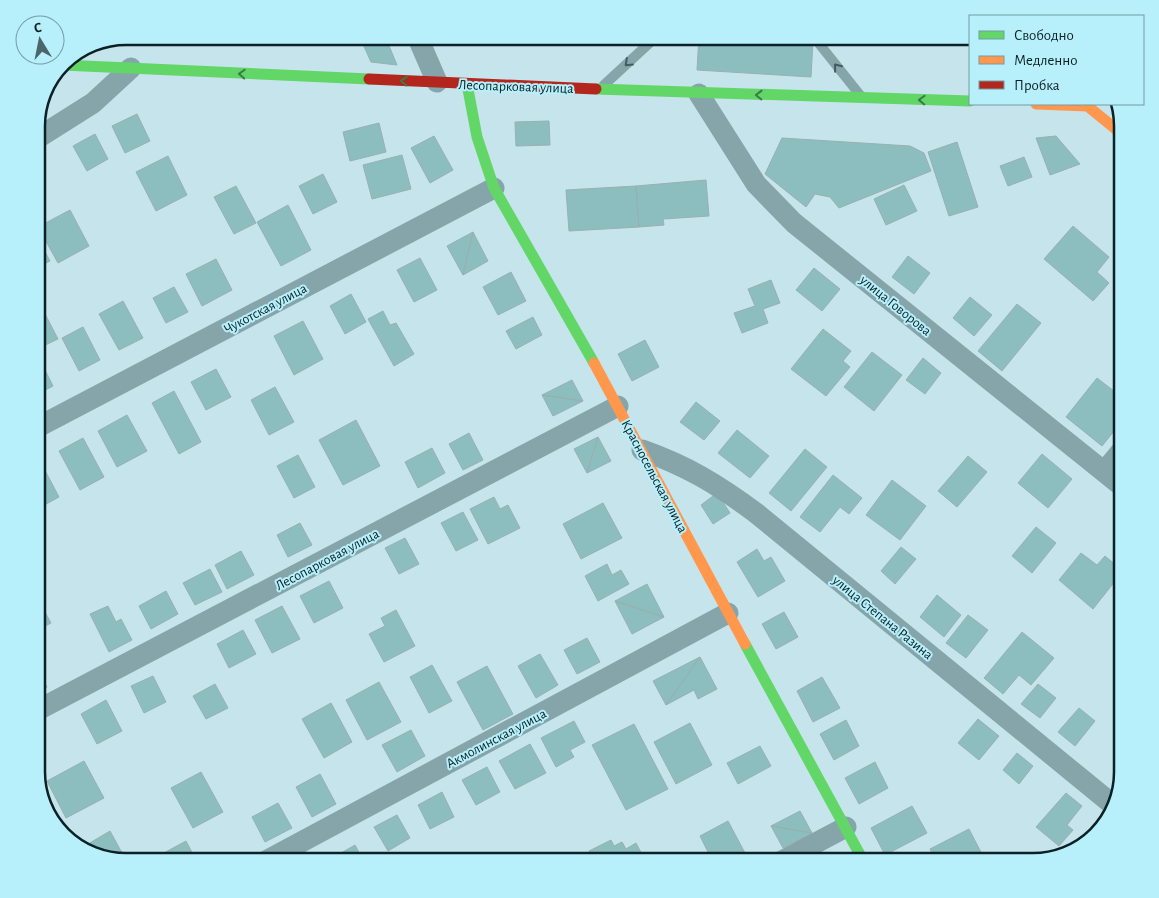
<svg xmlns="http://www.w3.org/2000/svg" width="1159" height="898" viewBox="0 0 1159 898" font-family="'Alegreya Sans',sans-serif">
<rect width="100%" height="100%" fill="#c6e4eb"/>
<path fill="#8cbec0" stroke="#98b0b3" d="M377,36H385L397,65L371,62L362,42Z
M699,36L813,40L811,77L697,70Z
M137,114L150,141L125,153L112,126Z
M549,121L550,145L516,146L515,122Z
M379,123L386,152L350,161L343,132Z
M95,134L108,159L87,171L73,146Z
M434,136L453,170L430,183L411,148Z
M1056,136L1080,164L1050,175L1036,138Z
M782,138L910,146L924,153L931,171L839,208L830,197L815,194L806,207L765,174Z
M957,142L978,207L949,216L928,152Z
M402,155L411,189L372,199L363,165Z
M168,156L187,195L156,211L136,172Z
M1024,157L1032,177L1008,186L1000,166Z
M323,174L337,202L313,214L299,186Z
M706,180L709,216L663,219L664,225L639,227L636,186Z
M904,185L917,211L886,225L874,199Z
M236,186L256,223L234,234L214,197Z
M636,186L639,227L569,231L566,190Z
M288,205L311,250L281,266L257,222Z
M70,210L89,246L58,263L38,227Z
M1073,226L1109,257L1097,272L1109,283L1093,301L1044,259Z
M473,232L488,261L463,275Z
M473,232L463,275L447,246Z
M36,235L50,261L36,268Z
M908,256L930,273L914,294L892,277Z
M420,258L437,290L414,302L397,270Z
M216,259L232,290L202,306L186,274Z
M814,268L840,289L822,311L796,290Z
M511,272L526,301L498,315L483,287Z
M771,280L780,303L763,309L768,323L742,333L734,313L755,306L748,289Z
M174,287L188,312L166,323L153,298Z
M351,294L366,322L345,334L330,306Z
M970,297L992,315L974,336L953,318Z
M123,301L143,338L119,350L99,314Z
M1017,304L1041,323L1002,371L978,351Z
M43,310L58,339L39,348L36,343V314Z
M383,311L390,325L396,323L414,354L394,366L368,319Z
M533,317L542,335L516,349L506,331Z
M303,321L323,359L294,375L274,336Z
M83,327L100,360L79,371L62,338Z
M823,329L851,351L843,361L850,367L826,396L791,369Z
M645,340L659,367L632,381L618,354Z
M872,352L902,375L874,411L844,387Z
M923,358L941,373L925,394L906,380Z
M42,364L53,386L36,395V367Z
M216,369L231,397L206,410L191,382Z
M1097,378L1123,398V420L1102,446L1066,417Z
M572,380L583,401L542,395Z
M275,387L294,422L269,435L251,400Z
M174,391L201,442L179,454L152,403Z
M542,395L583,401L553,416Z
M696,402L720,421L704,440L680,422Z
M127,415L147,451L117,467L98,431Z
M356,420L380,466L343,485L319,440Z
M737,430L769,456L750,478L718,453Z
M469,433L483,460L463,470L449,444Z
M598,437L611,461L587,473Z
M598,437L587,473L574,449Z
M83,438L104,477L80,490L59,451Z
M432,448L445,473L418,488L405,462Z
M805,449L827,467L791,511L769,493Z
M1042,454L1072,479L1048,508L1018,483Z
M298,455L315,487L294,498L277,466Z
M968,456L987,472L957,507L938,491Z
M39,459L59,497L39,508L36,504V461Z
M833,475L862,498L849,514L840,507L820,532L800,517Z
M892,480L926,506L900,540L866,515Z
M717,493L730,513L713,524L701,505Z
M494,497L500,509L508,505L520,528L488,544L470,509Z
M603,503L622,538L581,559L563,524Z
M463,512L478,540L456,551L441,523Z
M300,523L312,545L288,557L277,535Z
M1036,527L1056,543L1032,573L1012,556Z
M405,538L419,564L399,574L385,548Z
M901,547L916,559L895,584L881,571Z
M757,549L764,561L771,557L785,581L758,597L737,562Z
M241,551L254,575L227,589L215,565Z
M1081,553L1097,565L1105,556L1123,571L1093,609L1059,580Z
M607,564L612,575L621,570L629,584L598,601L585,576Z
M210,569L222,592L195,605L183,583Z
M329,581L343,608L314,623L300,596Z
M647,584L664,617L615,601Z
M166,591L178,614L151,629L139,606Z
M937,595L961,615L944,637L920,617Z
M39,601L51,623L36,631V603Z
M615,601L664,617L632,634Z
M108,606L116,622L121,619L132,640L109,652L90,614Z
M282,606L300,639L272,653L255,620Z
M396,610L415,646L384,662L369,634L385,626L381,618Z
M784,612L798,637L776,649L762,624Z
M968,615L988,630L966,658L946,643Z
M243,630L256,654L229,668L217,644Z
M1022,632L1054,658L1031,685L1019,675L1003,694L984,678Z
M587,638L600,662L577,674L564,650Z
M540,654L558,685L536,698L518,666Z
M700,657L717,689L698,699L694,690L666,705Z
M700,657L666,705L653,681Z
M432,665L452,701L429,713L410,677Z
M487,666L513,714L483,730L457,682Z
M36,667L47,687L36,693Z
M153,676L166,702L144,713L131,686Z
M822,677L840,708L813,722L797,691Z
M379,682L401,722L367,740L346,700Z
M215,684L228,708L206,719L193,696Z
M1038,684L1056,698L1040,718L1021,704Z
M106,700L122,731L97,744L81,714Z
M331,703L352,742L324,758L302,719Z
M1079,708L1095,721L1075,746L1058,732Z
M978,719L999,736L979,760L958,743Z
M846,720L859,746L834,760L820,734Z
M574,721L585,742L570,750L574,757L556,767L541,738Z
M690,723L712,765L676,784L654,742Z
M634,724L668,789L626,810L592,745Z
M411,730L425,756L397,772L382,745Z
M530,744L546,773L515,789L499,761Z
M760,746L771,766L738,784L727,763Z
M1017,753L1033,766L1019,784L1003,770Z
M84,761L104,798L66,818L47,781Z
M875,762L888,788L859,804L845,778Z
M487,767L500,792L476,805L462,780Z
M201,772L223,812L193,828L171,788Z
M320,774L336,804L312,817L296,787Z
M442,792L454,817L430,829L418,805Z
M1066,793L1082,806L1067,825L1073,830L1059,846L1036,827Z
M278,803L292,828L265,842L252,817Z
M912,806L927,833L885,855L871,828Z
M800,811L812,833L771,826Z
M397,815L410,838L388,851L374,827Z
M728,821L745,853L729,862H713L700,836Z
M771,826L812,833L783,848Z
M969,829L986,862H936L930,849Z
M110,831L127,862L83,847Z
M611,840L614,846L622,842L626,849L636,843L646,862H594L589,851Z
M186,841L197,862H167L162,854Z
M355,845L364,862H336L334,857Z
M697,853L702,862H680Z"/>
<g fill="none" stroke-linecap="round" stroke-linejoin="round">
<path stroke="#85a5ab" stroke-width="10" d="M813,36L860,95
M604,85L657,36"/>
<path stroke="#85a5ab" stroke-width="21" d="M417,36L437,82
M699,94L756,184L794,223L1123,487
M36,139L93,103L131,68
M36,428L494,188
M642,450C687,466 717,484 756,513L1112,804
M1104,472L1123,449
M36,711L618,406
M264,862L728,613
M780,862L846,827"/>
<path stroke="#63d668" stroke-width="11" d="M62,65L369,79
M467,84L477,137L494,188L594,363
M596,89L970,101
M745,644L864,862"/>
<path stroke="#ff974d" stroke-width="11" d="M1036,104L1088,106
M1085,104L1123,135
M594,363L745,644"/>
<path stroke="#b3261e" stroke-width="11" d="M369,79L596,89"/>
</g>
<defs><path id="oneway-chevron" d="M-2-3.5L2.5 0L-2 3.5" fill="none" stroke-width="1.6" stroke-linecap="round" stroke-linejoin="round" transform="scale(1.25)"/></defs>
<g stroke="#425c62">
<use href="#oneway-chevron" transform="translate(628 63) rotate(137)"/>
<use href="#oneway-chevron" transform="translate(837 67) rotate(-128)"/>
</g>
<g stroke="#377c47">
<use href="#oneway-chevron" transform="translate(242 74) rotate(-177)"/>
<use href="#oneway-chevron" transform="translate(404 81) rotate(-177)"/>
<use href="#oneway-chevron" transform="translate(759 95) rotate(-179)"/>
<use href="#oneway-chevron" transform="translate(922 100) rotate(-178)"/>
</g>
<g text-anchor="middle" stroke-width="4" stroke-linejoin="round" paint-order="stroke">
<g font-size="14" fill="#0b2126" stroke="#b7effa">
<text transform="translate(516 86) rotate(2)" y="5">Лесопарковая улица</text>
<text transform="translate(896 305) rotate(39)" y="5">улица Говорова</text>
<text transform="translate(265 308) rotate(-28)" y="5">Чукотская улица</text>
<text transform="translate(655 476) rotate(62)" y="5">Красносельская улица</text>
<text transform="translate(327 559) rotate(-28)" y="5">Лесопарковая улица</text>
<text transform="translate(883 617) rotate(39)" y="5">улица Степана Разина</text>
<text transform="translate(496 738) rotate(-28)" y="5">Акмолинская улица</text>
</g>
</g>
<path d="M0 0H1159V898H0ZM126 45H1033A81 81 0 0 1 1114 126V772A81 81 0 0 1 1033 853H126A81 81 0 0 1 45 772V126A81 81 0 0 1 126 45Z" fill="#b7effa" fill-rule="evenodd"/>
<path fill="none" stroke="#0b2126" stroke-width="2.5" d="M126 45H1033A81 81 0 0 1 1114 126V772A81 81 0 0 1 1033 853H126A81 81 0 0 1 45 772V126A81 81 0 0 1 126 45Z"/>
<rect x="969" y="15" width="175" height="90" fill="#b7effa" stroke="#729da5"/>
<rect x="979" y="31" width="25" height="8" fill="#63d668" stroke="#729da5"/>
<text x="1014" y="40" font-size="15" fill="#0b2126">Свободно</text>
<rect x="979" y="56" width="25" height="8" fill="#ff974d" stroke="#729da5"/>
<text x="1014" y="65" font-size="15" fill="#0b2126">Медленно</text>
<rect x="979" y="81" width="25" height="8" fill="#b3261e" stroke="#729da5"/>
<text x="1014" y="90" font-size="15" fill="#0b2126">Пробка</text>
<g transform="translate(40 40) rotate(350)"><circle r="24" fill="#b7effa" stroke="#729da5"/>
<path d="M0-4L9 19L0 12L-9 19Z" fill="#4c656b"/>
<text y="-8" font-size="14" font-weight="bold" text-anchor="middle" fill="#0b2126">С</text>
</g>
</svg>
